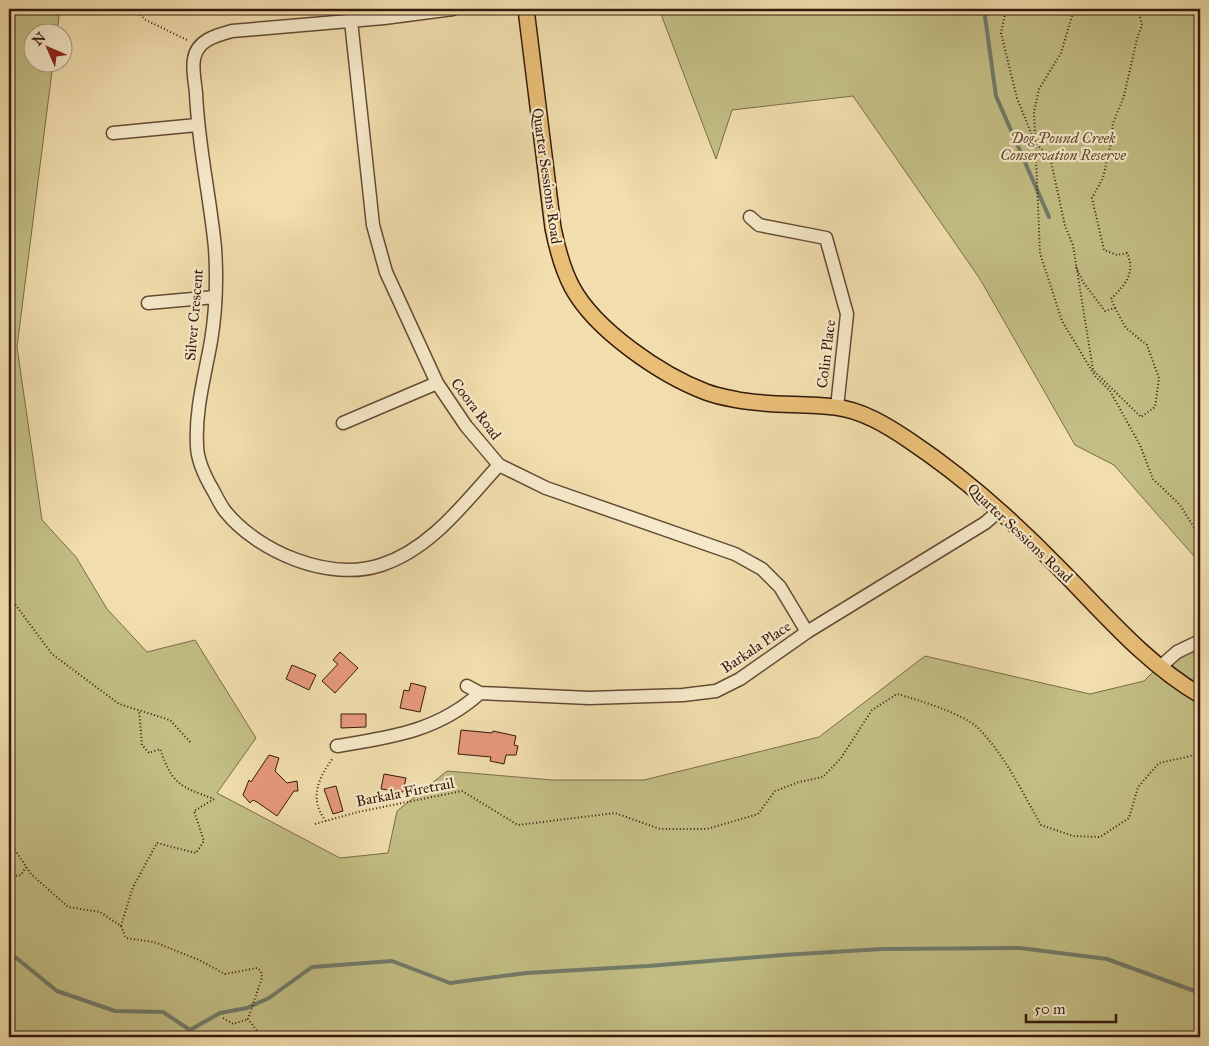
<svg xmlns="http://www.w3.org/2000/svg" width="1209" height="1046" viewBox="0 0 1209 1046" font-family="'IM FELL Great Primer',serif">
<rect width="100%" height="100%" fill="#f1ddad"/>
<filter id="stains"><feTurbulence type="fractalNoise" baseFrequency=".004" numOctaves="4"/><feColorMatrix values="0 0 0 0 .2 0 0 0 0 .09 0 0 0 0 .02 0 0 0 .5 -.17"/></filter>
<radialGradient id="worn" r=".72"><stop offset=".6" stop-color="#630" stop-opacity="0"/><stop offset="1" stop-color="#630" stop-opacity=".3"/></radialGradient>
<path fill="#c2be84" stroke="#7b6c48" d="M9,9H60L57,32H32V62L53,63L17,347L42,520L76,557L107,609L147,652L195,640L256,738L217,793L340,858L388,853L397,811L447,771L552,780H644L819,737L925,656L1090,694L1144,681L1154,671L1161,657L1200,637V1037H9Z
M659,9H1200V563L1114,465L1075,445L980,279L853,96L732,110L716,159Z"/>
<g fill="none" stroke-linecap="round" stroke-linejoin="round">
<path stroke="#727b6a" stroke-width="4" d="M984,9L996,96L1049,217
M9,952L57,991L115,1011L163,1012L190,1030L197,1037
M190,1030L220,1013L247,1008L269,998L312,967L392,961L450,983L526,973L648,966L783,955L882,949L1020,948L1107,959L1200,993"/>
</g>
<path fill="#e6997b" stroke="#341a0d" d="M340,652L358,668L335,693L322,681L338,664L333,660Z
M292,665L316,675L309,690L286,679Z
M411,683L426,687L420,712L400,708L404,690L409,691Z
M341,714H366V727L341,728Z
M461,730L492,733L493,731L516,736L514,745L518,746L516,755H506L504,764L490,761L491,757L458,754Z
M269,755L279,758L275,771L287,783L297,781L298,791H294L277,816L257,802L253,800L250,803L243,795L249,780L251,782Z
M384,774L406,778L403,792L381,789Z
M336,786L343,811L333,814L324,789Z"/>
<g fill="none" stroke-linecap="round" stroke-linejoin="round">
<g stroke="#634b35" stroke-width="15">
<path id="minor" d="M453,9L384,18L232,31C217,35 197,40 194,59C192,69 195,82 196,93C198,145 210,196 215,248C217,278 216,311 211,341C205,375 195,410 197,445C197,458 204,474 210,485C215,493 219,503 225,511C258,552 329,582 381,565C431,549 465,502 499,465
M351,21L373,225L386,272L437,383L466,426L499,465L546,488L735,554L762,569L780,587L807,632
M113,133L197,125
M750,217L759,225L826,238L847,314L837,407
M148,303L215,297
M343,423L437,383
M1160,667L1177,652L1200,641
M467,686L480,693L589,698L683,695L716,691L740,679L807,632L985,523L1000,510
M337,746C392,737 438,731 480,693"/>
</g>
<g stroke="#341a0d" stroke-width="18">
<path id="major" d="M526,9L553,228C557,248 562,268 572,287C595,330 661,375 706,392C716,396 728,398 738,400C770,406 803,403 835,407C862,410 888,426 910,441C964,477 1012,520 1057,566C1102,611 1145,663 1200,695"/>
</g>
<path stroke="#341a0d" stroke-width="2" stroke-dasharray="1 2.5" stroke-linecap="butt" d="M136,9L144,19L189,41
M1006,9L1001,33L1017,98L1033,138
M1074,9L1061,53L1039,89L1034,112L1040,253L1062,321L1095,376L1110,391L1140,445L1153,479L1180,505L1200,537
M1034,142L1050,157L1065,226L1073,245L1093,370L1141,417L1155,407L1159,378L1147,345L1126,328L1115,308
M1076,267L1083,282L1105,311L1115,308L1111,299C1125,285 1136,273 1127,253L1117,255L1104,250L1092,198L1103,178L1111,143L1113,123L1124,96L1137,39L1142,25L1138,9
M9,596L52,654L119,704L170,720L191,743
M326,821C308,799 319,777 333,758
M315,824L358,812L462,791L518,825L615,813L660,829H707L758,814L775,791L799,782L823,777L841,758L872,710L897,694C918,700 962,713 978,728C1005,755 1022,792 1041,825L1073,836L1100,837L1129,818L1138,787L1159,763L1191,756L1200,760
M9,841L31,874L68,907L100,912L121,926L126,938L154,942L199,960L225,974L257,968L261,971L262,978L248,1019L262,1037
M9,877L21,875L26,867
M121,926L133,887L157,843L196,853L204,841L194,811L214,799C179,786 173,785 160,749L149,753L142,745L139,710
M223,1018L233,1024L248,1019"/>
<use href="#minor" stroke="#f6e9ca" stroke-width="12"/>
<use href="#major" stroke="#e8be76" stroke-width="15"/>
</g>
<g text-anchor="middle" stroke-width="4.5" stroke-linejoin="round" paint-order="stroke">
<g font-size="15" font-style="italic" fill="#5f4b31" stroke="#f6e9ca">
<text x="1063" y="143">Dog Pound Creek<tspan x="1063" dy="17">Conservation Reserve</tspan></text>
</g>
<g font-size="15" fill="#341a0d" stroke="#f6e9ca">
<text transform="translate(547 176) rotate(82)" y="5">Quarter Sessions Road</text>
<text transform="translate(194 315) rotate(-85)" y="5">Silver Crescent</text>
<text transform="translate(826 354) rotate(-83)" y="5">Colin Place</text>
<text transform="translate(476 409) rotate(53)" y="5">Coora Road</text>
<text transform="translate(1020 533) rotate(43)" y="5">Quarter Sessions Road</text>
<text transform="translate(756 647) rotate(-34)" y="5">Barkala Place</text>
<text transform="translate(405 792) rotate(-11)" y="5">Barkala Firetrail</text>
</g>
</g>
<rect width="1209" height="1046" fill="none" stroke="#f1ddad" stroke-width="30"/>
<rect x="10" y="10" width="1189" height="1026" fill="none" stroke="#341a0d" stroke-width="2.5"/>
<rect x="15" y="15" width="1179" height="1016" fill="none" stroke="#341a0d"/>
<g transform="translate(48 48) rotate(315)"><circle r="24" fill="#f6e9ca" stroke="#a8967e"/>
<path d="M0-4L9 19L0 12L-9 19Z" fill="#8f2418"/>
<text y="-8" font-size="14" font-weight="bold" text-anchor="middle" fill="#341a0d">N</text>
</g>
<path d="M1026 1014v8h90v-8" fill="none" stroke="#341a0d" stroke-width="2.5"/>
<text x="1034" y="1014" font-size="15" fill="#341a0d" stroke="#f6e9ca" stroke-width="4" paint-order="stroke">50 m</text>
<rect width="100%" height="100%" filter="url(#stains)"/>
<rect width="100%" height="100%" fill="url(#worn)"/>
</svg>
